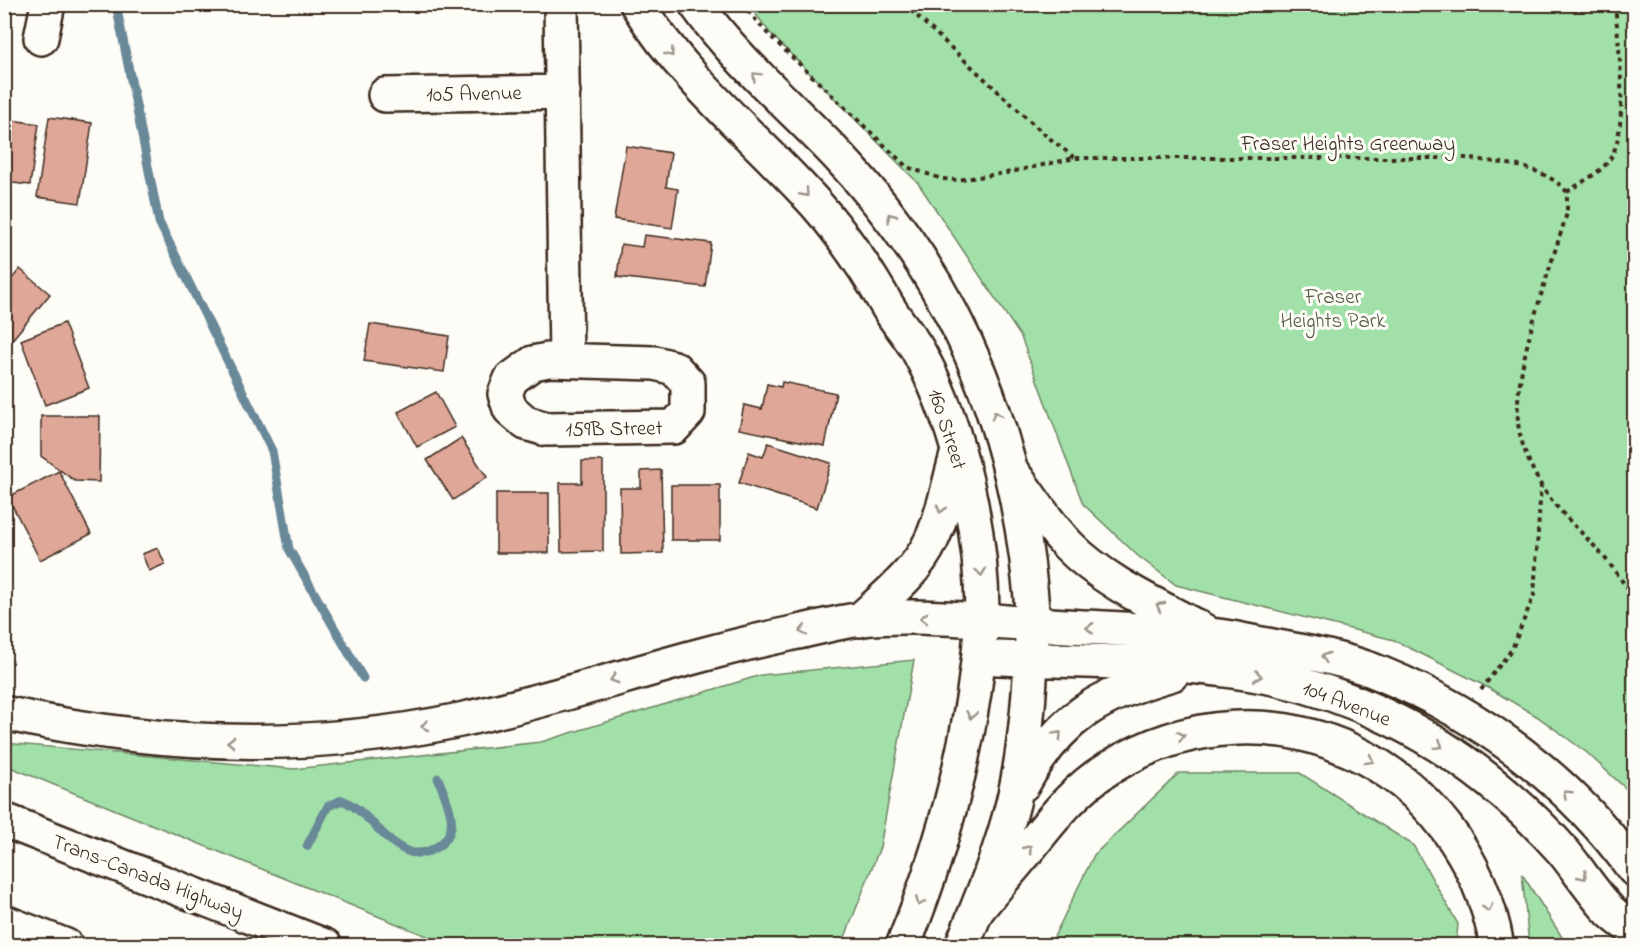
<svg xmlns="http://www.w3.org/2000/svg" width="1639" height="950" viewBox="0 0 1639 950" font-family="'Indie Flower',sans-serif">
<rect width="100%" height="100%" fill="#fdfcf7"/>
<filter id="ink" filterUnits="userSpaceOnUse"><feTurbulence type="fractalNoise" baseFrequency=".0167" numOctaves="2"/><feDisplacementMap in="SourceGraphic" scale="12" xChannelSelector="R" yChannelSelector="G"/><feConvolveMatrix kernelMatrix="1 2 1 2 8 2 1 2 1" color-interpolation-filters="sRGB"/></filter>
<g filter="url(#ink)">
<path fill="#a2e0a9" stroke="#6e8564" stroke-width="1.5" d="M749,5H1634V796L1586,752L1538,717L1487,687L1394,640L1176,585L1138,556L1083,504L1021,337L918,183L770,33Z
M914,660L880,847L842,945H449L5,765V743L294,769L541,742L761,675Z
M1179,773H1300L1413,845L1458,924L1456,945H1050L1094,855Z
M1522,874L1567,945H1529Z"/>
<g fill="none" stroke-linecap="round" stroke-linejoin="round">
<path stroke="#6a8998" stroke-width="9" d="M116,4L159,222L272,451L289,549L363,678
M307,846L328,806L342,800C376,813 401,878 442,843C462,825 445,798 438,778"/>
</g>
<path fill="#dfa798" stroke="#3b2a1e" stroke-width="1.5" d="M49,117L92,123L80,203L37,197Z
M4,119L39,124L30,185L4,182Z
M626,146L671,153L666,187L678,189L672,228L614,219Z
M644,235L711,243L705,287L617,277L621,244L642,247Z
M20,269L50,294L6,347L4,275L11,280Z
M64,323L89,388L45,405L21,340Z
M370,324L449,336L444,372L364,361Z
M782,382L836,393L825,446L739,429L744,405L762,409L767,384L781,387Z
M436,392L455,427L417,447L398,412Z
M41,416H100L99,482L75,481L41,456Z
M461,438L487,477L453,500L427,460Z
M768,443L831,463L817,508L739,483L749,452L763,457Z
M582,461H603V551L561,552L560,483H582Z
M661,470L663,553L621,554L620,488H641V471Z
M59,471L91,534L40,560L8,497Z
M671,485H720V540H671Z
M496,493H549V553H496Z
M158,548L165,564L149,571L142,554Z"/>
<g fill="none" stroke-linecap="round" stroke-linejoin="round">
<g stroke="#3b2a1e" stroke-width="38">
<path id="minor" d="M561,4L566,360
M637,4C685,80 743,126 803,190C837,225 864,265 888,307C898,324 912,338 921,356C961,431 983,536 982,620
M696,4C737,62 791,106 839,157C964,289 1022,444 1033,624
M41,38L48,4
M385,95L563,92
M548,360L655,363L674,368L688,383V412L674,427L546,429L526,423L510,409L505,394L511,379L533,363Z"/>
</g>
<g stroke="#3b2a1e" stroke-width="38">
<path id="major" d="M1012,472C1030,496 1047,523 1068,545C1105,583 1159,606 1204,631
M979,657C1077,663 1178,658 1274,678C1352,695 1427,731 1489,781C1515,802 1540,825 1562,850C1578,869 1592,892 1610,911C1617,918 1626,924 1634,930
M1023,784C1060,717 1100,694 1172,674
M903,946C946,840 974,733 982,620C1058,627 1133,628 1209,635C1228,636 1248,642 1267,645C1305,652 1346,659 1382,674C1482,715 1570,781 1634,869
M962,946C981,899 1001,852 1013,803C1026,749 1030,693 1032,638"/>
</g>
<g stroke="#3b2a1e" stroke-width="38">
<path id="highway" d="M860,620C886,596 916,573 931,541C944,514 949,481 958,452
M4,713C156,747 308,752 460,720C571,696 678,657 789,634C813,629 838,622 862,619C902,615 942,618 982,620
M4,820L325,946
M977,910C994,889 1012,869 1029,848C1053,818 1076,788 1109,768C1270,669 1465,762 1497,946
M4,922L66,946"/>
</g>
<path stroke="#3b2a1e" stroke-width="4" stroke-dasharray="4.5 4.5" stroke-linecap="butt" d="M742,4L768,34L907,167L942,179L957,180L1006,173L1075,158H1465C1499,163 1543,164 1567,192V213C1550,270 1514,363 1518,421C1519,441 1531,468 1541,485C1558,513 1584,533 1604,557C1615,570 1624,584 1634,598
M904,4L1044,134L1075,158
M1567,192C1581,182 1601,173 1610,159C1630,128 1618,42 1615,4
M1481,690L1512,649L1534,595L1541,485"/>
<use href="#minor" stroke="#fdfcf7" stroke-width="33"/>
<use href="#major" stroke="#fdfcf7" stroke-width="33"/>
<use href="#highway" stroke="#fdfcf7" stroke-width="33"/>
</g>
<defs><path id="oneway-chevron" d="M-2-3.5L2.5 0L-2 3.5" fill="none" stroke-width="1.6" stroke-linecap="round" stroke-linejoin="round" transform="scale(1.5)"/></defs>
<g stroke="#9c938a">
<use href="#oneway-chevron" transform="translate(670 53) rotate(52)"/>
<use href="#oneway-chevron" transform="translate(756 76) rotate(-135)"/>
<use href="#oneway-chevron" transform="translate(805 193) rotate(48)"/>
<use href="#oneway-chevron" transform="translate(891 217) rotate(-127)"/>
<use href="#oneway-chevron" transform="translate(996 415) rotate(-108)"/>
<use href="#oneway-chevron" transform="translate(941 509) rotate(107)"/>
<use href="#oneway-chevron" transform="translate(981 572) rotate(83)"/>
<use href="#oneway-chevron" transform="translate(1160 606) rotate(-151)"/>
<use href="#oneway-chevron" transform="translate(924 618) rotate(-179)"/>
<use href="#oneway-chevron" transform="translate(1090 628) rotate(-177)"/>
<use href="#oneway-chevron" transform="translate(803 631) rotate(168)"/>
<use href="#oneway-chevron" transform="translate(1325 657) rotate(-163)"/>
<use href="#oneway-chevron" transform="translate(1258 676) rotate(10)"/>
<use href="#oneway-chevron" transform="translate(614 679) rotate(164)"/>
<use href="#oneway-chevron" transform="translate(971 715) rotate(101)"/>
<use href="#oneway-chevron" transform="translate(425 726) rotate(169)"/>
<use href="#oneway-chevron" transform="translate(1058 735) rotate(-47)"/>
<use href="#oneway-chevron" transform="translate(1181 736) rotate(-15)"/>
<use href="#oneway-chevron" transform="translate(231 742) rotate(-179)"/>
<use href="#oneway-chevron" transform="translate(1439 745) rotate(32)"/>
<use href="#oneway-chevron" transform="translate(1370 760) rotate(29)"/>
<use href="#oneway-chevron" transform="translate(1567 794) rotate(-137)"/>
<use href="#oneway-chevron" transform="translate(1028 849) rotate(-51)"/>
<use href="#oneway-chevron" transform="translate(1583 876) rotate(51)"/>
<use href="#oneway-chevron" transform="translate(920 902) rotate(111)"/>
<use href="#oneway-chevron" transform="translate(1488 908) rotate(74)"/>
</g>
</g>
<g text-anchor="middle" stroke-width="6" stroke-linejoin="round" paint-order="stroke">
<g font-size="21" fill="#3b2a1e" stroke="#fdfcf7">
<text transform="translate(474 93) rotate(-1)" y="7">105 Avenue</text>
<text x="1348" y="150">Fraser Heights Greenway</text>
<text transform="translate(614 428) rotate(-1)" y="7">159B Street</text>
<text transform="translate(948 429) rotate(72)" y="7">160 Street</text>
<text transform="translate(1347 703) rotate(21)" y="7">104 Avenue</text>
<text transform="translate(148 876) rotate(21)" y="7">Trans-Canada Highway</text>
</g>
<g font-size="21" fill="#555841" stroke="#fdfcf7">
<text x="1333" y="303">Fraser<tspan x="1333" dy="24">Heights Park</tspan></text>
</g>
</g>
<rect width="1639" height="950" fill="none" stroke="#fdfcf7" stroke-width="24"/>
<rect x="12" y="12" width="1615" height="926" fill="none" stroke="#3b2a1e" stroke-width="2" filter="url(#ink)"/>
</svg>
